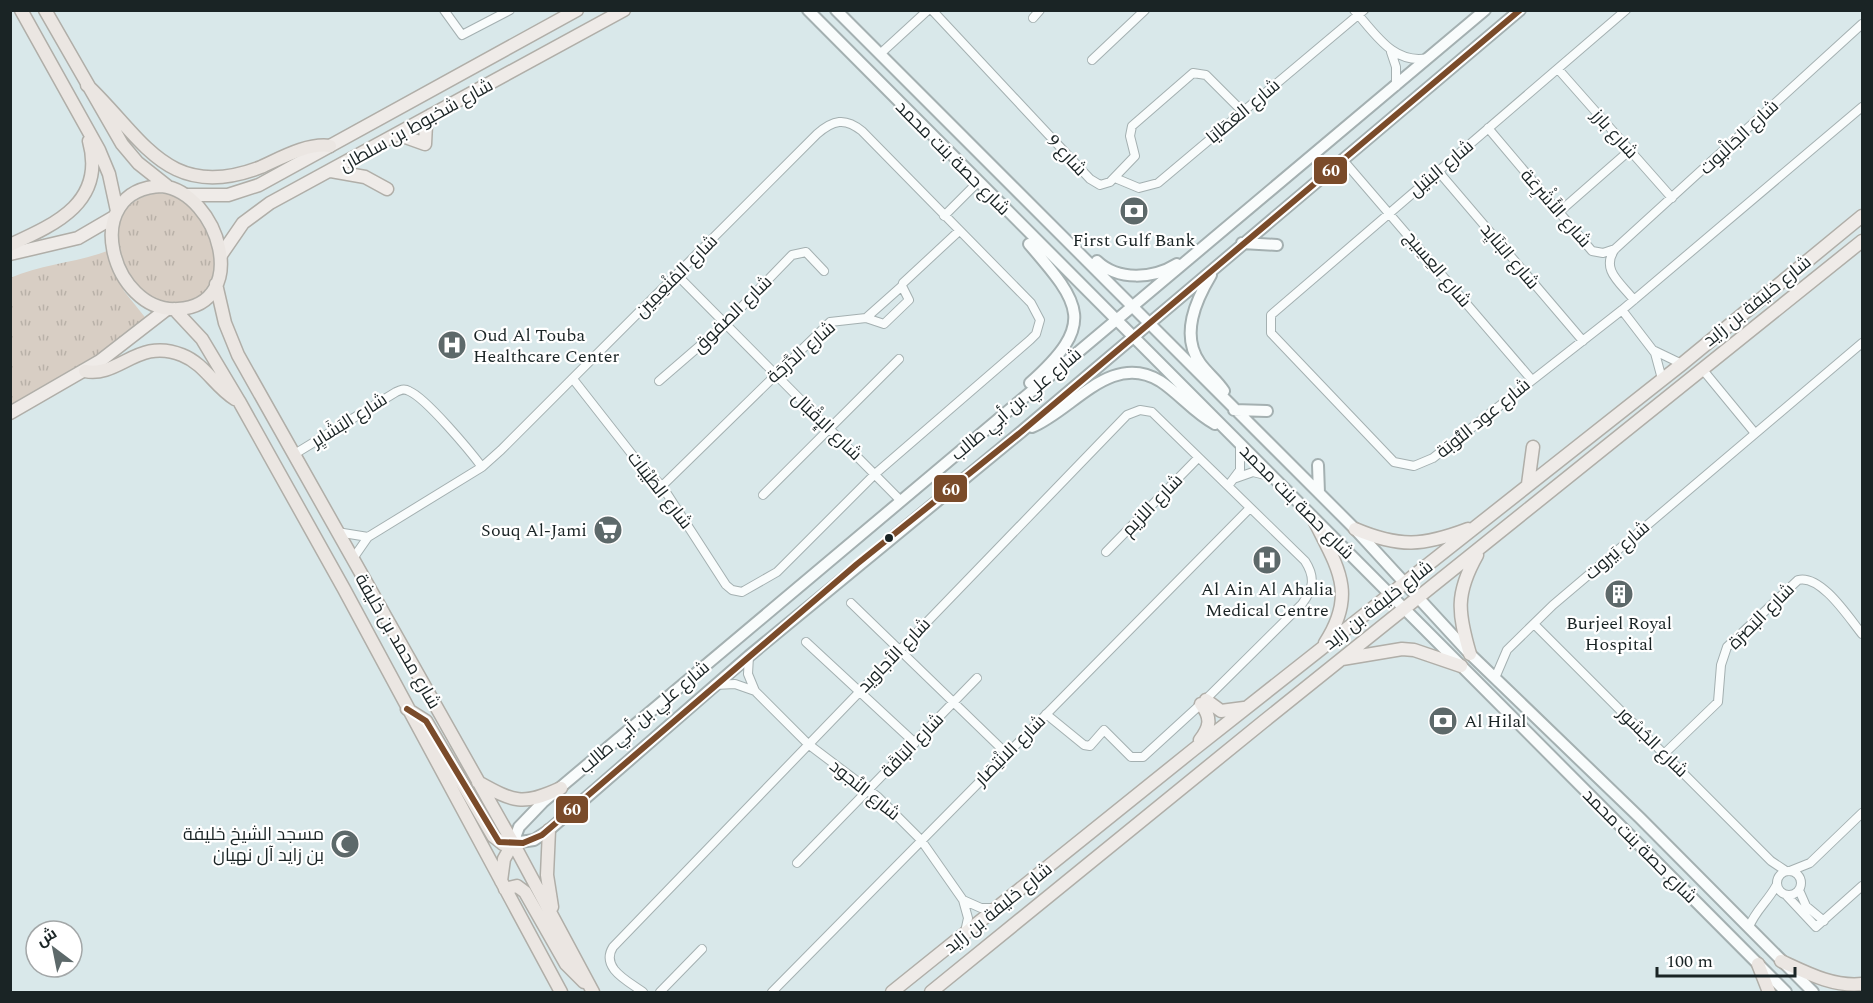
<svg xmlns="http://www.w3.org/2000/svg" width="1873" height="1003" viewBox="0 0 1873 1003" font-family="Spectral,Cairo,serif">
<defs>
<pattern id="park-tufts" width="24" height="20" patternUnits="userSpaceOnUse" patternTransform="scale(1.5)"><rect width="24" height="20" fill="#d8cec4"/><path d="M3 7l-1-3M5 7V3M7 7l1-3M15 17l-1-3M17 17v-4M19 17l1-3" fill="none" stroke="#b9b1a8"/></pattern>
</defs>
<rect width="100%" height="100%" fill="#d9e8ea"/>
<path fill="url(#park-tufts)" d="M159,193C167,194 174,195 181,200C209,219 233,274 198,297C139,335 73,204 159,193Z
M107,251L124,291L148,321L124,342L11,410L10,278C42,264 75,263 107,251Z"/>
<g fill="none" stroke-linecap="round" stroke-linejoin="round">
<g stroke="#a4b0b1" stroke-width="10">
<path id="minor" d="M444,10L462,35L510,10
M932,10L1090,179L1100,185L1110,182L1135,156L1130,136L1132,126L1193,73L1206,75L1242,111
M1354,10C1375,33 1393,65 1428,58
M1626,10L1271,315V333L1394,462L1414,466L1433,458L1622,310L1862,107
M1033,18L1040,10
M1391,52L1396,67V86
M880,54L928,10
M1092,60L1145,10
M1558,69L1672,198
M1488,128L1592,251L1603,253L1615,249
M1343,160L1532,380
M1438,171L1583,341
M1115,178L1139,188L1158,183L1364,10
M1558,213L1630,150
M944,216L978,182
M678,276L900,500
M1634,300C1621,283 1600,270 1615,249L1862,24
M1622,310L1655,353L1662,379
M866,318L902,286
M1655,351L1682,364
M1703,370L1754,432
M659,381L725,324L792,255L806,252L824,271
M293,455L396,392C400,390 404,388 409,391C426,398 470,451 482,467
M1236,478L1253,472L1269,476
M662,486L830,322L866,318L884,324L909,300L902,286L903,283L959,231
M1228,486L1240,470V446
M763,495L899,359
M337,532L368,537
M1106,552L1198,458
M352,560L368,537L482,467L501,450L817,134C833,120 845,117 862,131L1031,303L1040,320L1036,334L1030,340L875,474L777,572L742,592L732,590L726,585L662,486L638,462L573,379
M851,603L1007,754
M1535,625L1771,861L1786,871
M806,642L915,743
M749,656L748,674L755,691L808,744L878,797L921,840L963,900L968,918L965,932
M1495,678L1507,650L1553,605L1862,343
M715,685L735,684L755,691
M1665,753L1718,702L1721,665L1727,647L1798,580C1821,574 1849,618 1862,634
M797,863L977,678
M1777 883a12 12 0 1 1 24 0a12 12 0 1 1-24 0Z
M1790,871L1810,863L1862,813
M1799,890L1806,906L1824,921
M1787,896L1816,927L1862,886
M963,900L981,908H996
M1749,927C1755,911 1768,901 1776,886
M643,992C628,981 600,968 613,947L1127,415L1140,410L1152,412L1305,561C1316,578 1313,589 1302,604L1201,704L1143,757H1131L1104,730L1090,746L1084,745L1046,714
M660,992L702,949
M772,992L1249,509"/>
</g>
<g stroke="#a4b0b1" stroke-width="14">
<path id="secondary" d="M808,10L1786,992
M836,10L1355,529L1470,654L1640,818L1813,992
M1485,10L543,802L519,827L513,843L534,840L549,830L749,656L1021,432L1520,10
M1242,243L1277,245
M1029,244C1082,305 1096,324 1030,383
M1097,261C1118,281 1153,279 1177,264
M1211,275C1196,300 1180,335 1200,363C1207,373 1217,380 1224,391
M1234,410L1267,411
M1032,427C1073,410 1111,351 1160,381C1180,394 1194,413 1215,424
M1318,465L1319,493"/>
</g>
<g stroke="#b0aea8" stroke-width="15">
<path id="primary" d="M397,134L425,144L426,124L431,115
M331,171L365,177L387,189
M186,195H228L259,185L577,10
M10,254L78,238L114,217
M221,255L243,223L270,203L624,10
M10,413L100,361L167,309
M1528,484L1533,447
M1315,522C1338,568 1357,594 1325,643
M1355,529C1400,548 1423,546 1468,529
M1470,654C1458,613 1455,594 1477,555
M1342,659L1402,649L1414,650L1461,666
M1206,700L1221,711L1244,708
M1200,740C1210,727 1212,718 1201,704
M892,992L1193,750L1682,364L1862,216
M931,992L1263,722L1862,241"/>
</g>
<g stroke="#b0aea8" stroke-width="15">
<path id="trunk" d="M21,10L99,150L109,174L117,211
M45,10L122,144L138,163L167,186
M87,85C143,138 168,203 261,167C281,158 307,143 330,146
M162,186C219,193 252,304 178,309C112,314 77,189 162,186Z
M10,245C56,224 106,202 89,141
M216,284L225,323L238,355L513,843L593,992
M174,309L202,339L239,401L344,589L561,992
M85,371C119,378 138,337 182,355C205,364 215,387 235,399
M407,709L426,721L493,836L503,844L513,843
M478,782C514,802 522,806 561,788
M549,830L547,875L552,907
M501,881L504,859L513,843
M505,889L517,886L525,892L566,964L584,982
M1781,961C1807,973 1833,987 1862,984
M1758,964L1769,992"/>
</g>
<use href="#minor" stroke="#f9fcfc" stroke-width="8"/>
<use href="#secondary" stroke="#f9fcfc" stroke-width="10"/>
<use href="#primary" stroke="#efebe8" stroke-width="12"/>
<use href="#trunk" stroke="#ebe6e2" stroke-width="12"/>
<g stroke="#fff" stroke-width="10">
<path id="bus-1" d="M407,709L426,721L499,842L523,843L542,835L857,564L1021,432L1520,10"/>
</g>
<use href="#bus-1" stroke="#7a4b2a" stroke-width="6"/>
</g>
<defs>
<g id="bank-disc" transform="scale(1.5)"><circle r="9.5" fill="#5d696a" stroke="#fff"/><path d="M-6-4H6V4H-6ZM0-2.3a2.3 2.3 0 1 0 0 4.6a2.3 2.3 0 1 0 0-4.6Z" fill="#fff"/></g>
<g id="hospital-disc" transform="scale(1.5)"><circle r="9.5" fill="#5d696a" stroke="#fff"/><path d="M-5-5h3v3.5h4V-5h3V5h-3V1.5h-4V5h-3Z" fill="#fff"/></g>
<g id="supermarket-disc" transform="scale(1.5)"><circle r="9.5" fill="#5d696a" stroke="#fff"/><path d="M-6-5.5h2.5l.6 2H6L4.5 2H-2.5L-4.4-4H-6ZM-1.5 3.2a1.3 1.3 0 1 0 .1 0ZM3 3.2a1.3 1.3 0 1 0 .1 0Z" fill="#fff"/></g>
<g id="building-disc" transform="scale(1.5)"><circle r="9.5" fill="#5d696a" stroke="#fff"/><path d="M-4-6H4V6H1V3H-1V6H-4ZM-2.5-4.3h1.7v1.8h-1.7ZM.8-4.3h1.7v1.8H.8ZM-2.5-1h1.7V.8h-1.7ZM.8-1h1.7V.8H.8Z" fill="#fff"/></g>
<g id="mosque-disc" transform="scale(1.5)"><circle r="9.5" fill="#5d696a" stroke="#fff"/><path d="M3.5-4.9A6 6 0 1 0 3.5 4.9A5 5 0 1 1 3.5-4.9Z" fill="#fff"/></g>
</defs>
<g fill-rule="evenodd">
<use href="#bank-disc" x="1134" y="211"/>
<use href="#hospital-disc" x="452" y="345"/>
<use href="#supermarket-disc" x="608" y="530"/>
<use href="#hospital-disc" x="1267" y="560"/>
<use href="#building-disc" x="1619" y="594"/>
<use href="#bank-disc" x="1443" y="721"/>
<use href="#mosque-disc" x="345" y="844"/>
</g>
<circle fill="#1a2425" stroke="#fff" stroke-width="2" cx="889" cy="538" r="5"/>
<g text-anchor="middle" stroke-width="4.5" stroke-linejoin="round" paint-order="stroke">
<g font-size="18" fill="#1a2425" stroke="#fff">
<text transform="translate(1243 111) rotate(-40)" y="6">شارع العَطَايَا</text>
<text transform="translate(416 125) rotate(-29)" y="6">شارع شخبوط بن سلطان</text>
<text transform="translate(1615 134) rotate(48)" y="6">شارع بارز</text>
<text transform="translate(1739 137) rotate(-43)" y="6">شارع الجَالْبوت</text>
<text transform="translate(1067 155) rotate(47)" y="6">شارع 9</text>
<text transform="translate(953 158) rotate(45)" y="6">شارع حصة بنت محمد</text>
<text transform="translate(1441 168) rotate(-40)" y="6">شارع البتيل</text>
<text transform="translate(1556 208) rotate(49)" y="6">شارع الأَشْرِعَة</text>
<text transform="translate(1510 256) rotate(50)" y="6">شارع البَنَايِد</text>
<text transform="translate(1438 269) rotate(50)" y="6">شارع العِسِيج</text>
<text transform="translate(676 276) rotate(-45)" y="6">شارع المُنْعِمِين</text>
<text transform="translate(1757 301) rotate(-39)" y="6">شارع خليفة بن زايد</text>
<text transform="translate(732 314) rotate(-44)" y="6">شارع الصفوق</text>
<text transform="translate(801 352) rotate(-41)" y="6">شارع الدَّرَجَة</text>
<text transform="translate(1016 404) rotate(-40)" y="6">شارع علي بن أبي طالب</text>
<text transform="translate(1483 418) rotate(-39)" y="6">شارع عود التُّوبَة</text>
<text transform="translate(349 420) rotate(-32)" y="6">شارع البَشَايِر</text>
<text transform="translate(827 426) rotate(44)" y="6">شارع الإِقْبَال</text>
<text transform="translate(660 490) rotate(52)" y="6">شارع الطَيْبَات</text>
<text transform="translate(1297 502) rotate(45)" y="6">شارع حصة بنت محمد</text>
<text transform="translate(1152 505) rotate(-46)" y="6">شارع اللزيم</text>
<text transform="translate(1617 550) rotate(-41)" y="6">شارع بَيروت</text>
<text transform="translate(1378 605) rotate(-38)" y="6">شارع خليفة بن زايد</text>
<text transform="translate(1761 616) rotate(-45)" y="6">شارع البَصرَة</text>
<text transform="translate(398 641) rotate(60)" y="6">شارع محمد بن خليفة</text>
<text transform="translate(894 655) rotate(-46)" y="6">شارع الأجاويد</text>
<text transform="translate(644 717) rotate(-40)" y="6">شارع علي بن أبي طالب</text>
<text transform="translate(1653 742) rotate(45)" y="6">شارع الجُسُور</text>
<text transform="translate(912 745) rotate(-46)" y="6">شارع البَاقَة</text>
<text transform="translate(1010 750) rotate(-45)" y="6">شارع الانْتِصَار</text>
<text transform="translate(865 790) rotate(39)" y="6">شارع النُجود</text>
<text transform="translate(1640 846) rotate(45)" y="6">شارع حصة بنت محمد</text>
<text transform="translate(998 908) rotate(-39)" y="6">شارع خليفة بن زايد</text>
</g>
<g font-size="18" fill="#1a2425" stroke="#fff">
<text x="1134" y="246">First Gulf Bank</text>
<text x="473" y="341" text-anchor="start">Oud Al Touba<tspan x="473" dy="21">Healthcare Center</tspan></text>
<text x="587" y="536" text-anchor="end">Souq Al-Jami</text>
<text x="1267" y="595">Al Ain Al Ahalia<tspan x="1267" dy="21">Medical Centre</tspan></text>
<text x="1619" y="629">Burjeel Royal<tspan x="1619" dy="21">Hospital</tspan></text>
<text x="1464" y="727" text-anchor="start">Al Hilal</text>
<text x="324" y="840" text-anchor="end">مسجد الشيخ خليفة<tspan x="324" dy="21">بن زايد آل نهيان</tspan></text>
</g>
</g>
<g stroke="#fff" stroke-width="2">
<rect x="1313" y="156" width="35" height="29" rx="6" fill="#7a4b2a"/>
<rect x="933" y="474" width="35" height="29" rx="6" fill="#7a4b2a"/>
<rect x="555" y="795" width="34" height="29" rx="6" fill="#7a4b2a"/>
</g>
<g font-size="16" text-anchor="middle" font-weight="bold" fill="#fff">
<text x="1331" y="176">60</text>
<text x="951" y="495">60</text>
<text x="572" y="815">60</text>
</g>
<rect width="1873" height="1003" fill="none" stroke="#1a2425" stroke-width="24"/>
<g transform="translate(54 949) rotate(328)"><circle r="28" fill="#ffffff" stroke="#a3a7a8" stroke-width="1.5"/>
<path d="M0-4.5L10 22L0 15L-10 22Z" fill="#5d696a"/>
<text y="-9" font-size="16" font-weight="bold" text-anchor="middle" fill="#1a2425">ش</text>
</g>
<path d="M1657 967v9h138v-9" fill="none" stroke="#1a2425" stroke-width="3"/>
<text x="1666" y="967" font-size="18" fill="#1a2425" stroke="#ffffff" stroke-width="4.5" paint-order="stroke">100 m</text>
</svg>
